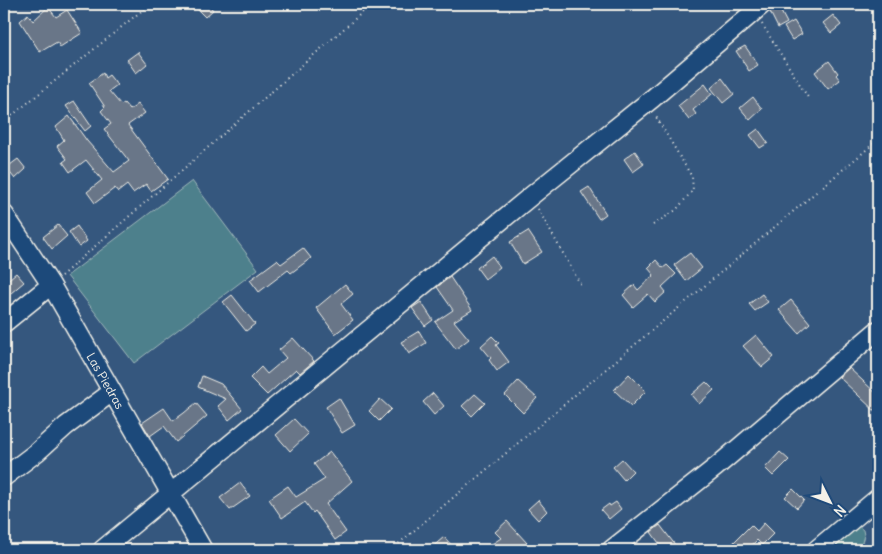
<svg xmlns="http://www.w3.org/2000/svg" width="882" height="554" viewBox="0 0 882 554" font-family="Delius,sans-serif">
<rect width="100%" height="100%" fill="#35577e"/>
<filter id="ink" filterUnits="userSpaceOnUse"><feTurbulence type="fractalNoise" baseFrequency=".02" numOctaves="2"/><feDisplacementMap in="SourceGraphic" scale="10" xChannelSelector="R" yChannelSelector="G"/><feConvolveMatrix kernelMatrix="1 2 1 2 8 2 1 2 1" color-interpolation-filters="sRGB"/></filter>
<g filter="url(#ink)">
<path fill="#4d808c" stroke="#a0b8ba" d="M192,181L258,269L134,363L67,276Z
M856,524L863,530L864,535L860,550H825Z"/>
<path fill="#697688" stroke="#f4f1e8" d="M192,4H208L213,10L205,17Z
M778,6L787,23L778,28L770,12L772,9Z
M48,7L56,17L67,10L82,33L60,47L57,42L40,52L20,21L28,14L33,21Z
M833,15L841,25L831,33L823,23Z
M794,21L802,34L792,40L784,27Z
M745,46L758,65L749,71L736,51Z
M138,52L147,64L136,73L127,60Z
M829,61L838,73L836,75L840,80L828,89L815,72Z
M103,73L105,78L109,75L117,85L109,91L121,105L124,103L130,110L138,104L145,113L128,125L168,179L151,191L146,184L133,193L127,185L118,192L115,188L95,203L87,192L102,180L86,160L70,172L63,162L67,159L57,146L64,140L56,127L69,116L87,141L114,172L129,161L104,129L111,124L101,111L105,107L89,83Z
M722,78L734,94L723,103L711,88Z
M705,84L712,94L693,110L696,114L689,120L678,106Z
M753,97L762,109L750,120L740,108Z
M74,101L91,126L85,131L66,106Z
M758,129L768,143L760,148L750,135Z
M635,151L644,164L633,172L624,159Z
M18,159L26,169L15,179L6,168Z
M589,187L606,214L599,219L581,192Z
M58,225L67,236L52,249L43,237Z
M77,226L87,241L79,247L69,232Z
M528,231L542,252L523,264L510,242Z
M303,248L311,258L291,273L288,270L259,292L250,280L277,260L281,264Z
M690,253L702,268L686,281L674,265Z
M492,256L500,267L485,279L477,268Z
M656,260L663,268L667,265L676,274L662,287L666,292L655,302L648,294L633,307L623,295L634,285L638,290L654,275L648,268Z
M16,273L24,282L4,299V283Z
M450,277L472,310L454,321L469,339L456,349L435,322L453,310L437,287Z
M345,284L353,294L341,304L353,320L335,334L316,308Z
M762,294L768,302L755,311L749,304Z
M232,295L255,324L246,331L223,302Z
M791,300L810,323L799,333L779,310Z
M421,302L433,320L425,326L412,308Z
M419,331L426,343L409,354L401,342Z
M756,335L774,357L762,367L743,346Z
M492,336L499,343L496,345L509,362L497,371L489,360L491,358L481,346Z
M293,338L314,361L300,373L296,369L267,395L250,378L261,367L267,374L286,358L279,350Z
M849,368L878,395V414L839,377Z
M629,374L646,391L631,406L614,390Z
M202,376L221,384L242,409L229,420L218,406L226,399L198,387Z
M518,381L537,398L523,413L505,395Z
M706,382L714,390L699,404L691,395Z
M433,393L444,406L434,415L423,402Z
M475,394L485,403L472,416L462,406Z
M339,398L355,425L342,433L326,407Z
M380,399L391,409L379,421L369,411Z
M196,403L207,416L176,442L164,426L150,436L142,423L164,408L173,421L184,413Z
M294,419L308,434L290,451L276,435Z
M330,452L352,481L326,504L346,532L335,540L315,511L313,513L305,502L282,518L269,499L288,486L296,497L325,479L314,464Z
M780,452L789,460L773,476L765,468Z
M622,459L633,471L624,480L613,467Z
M240,483L250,496L230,510L220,498Z
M793,489L804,500L797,508L785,497Z
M538,500L547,511L538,520L528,509Z
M616,502L621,509L609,519L601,510L609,504L610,506Z
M507,521L527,543L519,550H483L501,538L495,532Z
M764,523L774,533L762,545L757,540L747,550H726L751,525L757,531Z
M660,525L679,550H664L651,532Z
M444,537L456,550H429Z"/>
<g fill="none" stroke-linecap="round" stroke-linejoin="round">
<g stroke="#f4f1e8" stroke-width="21">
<path id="minor" d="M4,214L51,285L203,550
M4,323L51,285
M4,477L37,452L66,426L112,392
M102,550L531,196L653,98L763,4
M611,550L716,467L878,330
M816,550L878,498"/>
</g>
<path stroke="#f4f1e8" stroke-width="2" stroke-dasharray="1 4" stroke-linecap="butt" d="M762,24L809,99
M4,122L150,4
M538,209L582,287
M653,225L676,210L693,190L692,177L655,115
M61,276L372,4
M391,550L878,140"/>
<use href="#minor" stroke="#1f4a7a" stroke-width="18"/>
</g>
</g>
<g text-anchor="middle" stroke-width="5" stroke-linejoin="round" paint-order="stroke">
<g font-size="12" fill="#f4f1e8" stroke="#1f4a7a">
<text transform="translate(105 381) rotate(60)" y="4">Las Piedras</text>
</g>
</g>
<rect width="882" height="554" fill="none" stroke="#1f4a7a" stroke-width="20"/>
<rect x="10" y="10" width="862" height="534" fill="none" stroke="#f4f1e8" stroke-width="2" filter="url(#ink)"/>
<g transform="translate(830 502) rotate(132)" stroke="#1f4a7a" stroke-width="4" paint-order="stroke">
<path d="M0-4L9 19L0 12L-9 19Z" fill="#f4f1e8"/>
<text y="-8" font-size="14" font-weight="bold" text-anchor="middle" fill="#f4f1e8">N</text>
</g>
</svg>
